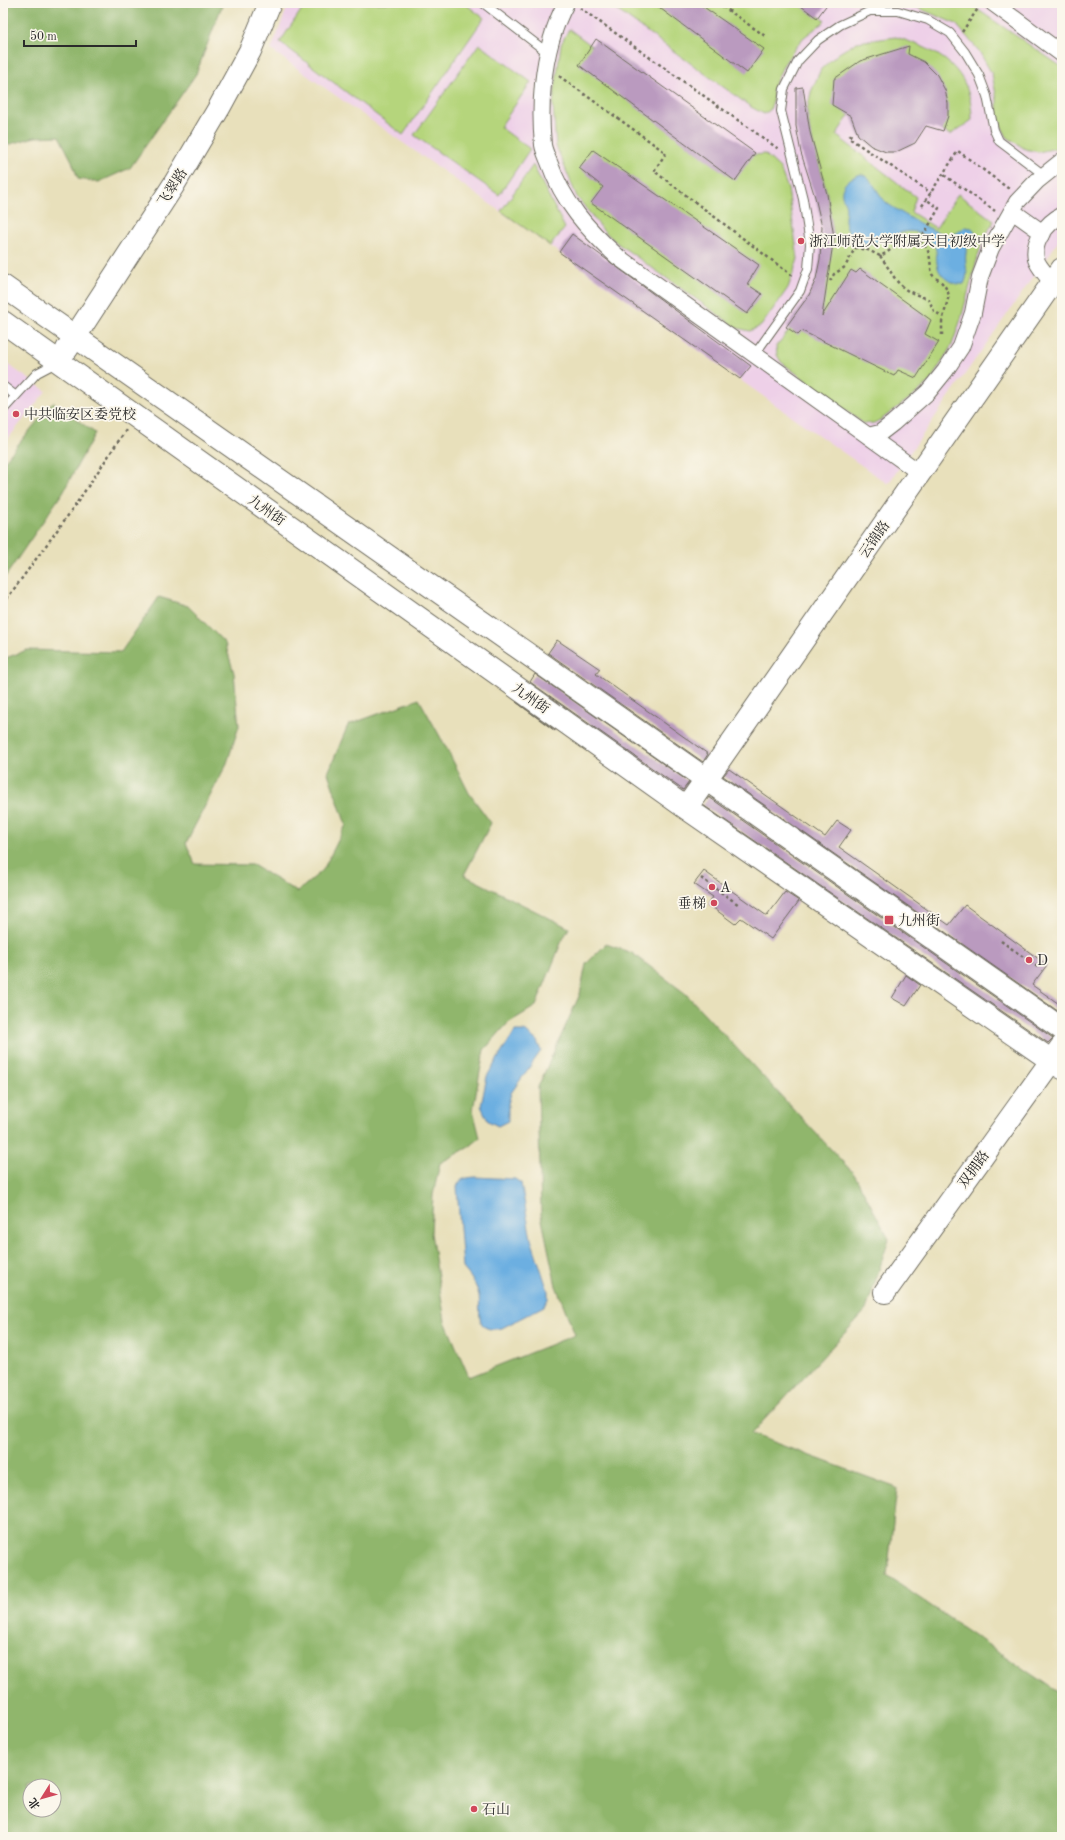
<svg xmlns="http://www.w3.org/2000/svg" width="1065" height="1840" viewBox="0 0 1065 1840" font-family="'Old Standard TT','Noto Serif SC',serif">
<rect width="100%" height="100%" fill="#fbf7ec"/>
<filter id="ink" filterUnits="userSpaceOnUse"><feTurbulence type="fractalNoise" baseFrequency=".025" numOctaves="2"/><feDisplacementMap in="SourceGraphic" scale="8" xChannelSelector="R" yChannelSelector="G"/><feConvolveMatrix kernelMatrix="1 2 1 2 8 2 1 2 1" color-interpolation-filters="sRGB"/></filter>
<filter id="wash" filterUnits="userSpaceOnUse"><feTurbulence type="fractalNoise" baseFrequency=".012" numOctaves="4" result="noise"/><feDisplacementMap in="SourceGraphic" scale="16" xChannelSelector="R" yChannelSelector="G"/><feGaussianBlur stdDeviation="0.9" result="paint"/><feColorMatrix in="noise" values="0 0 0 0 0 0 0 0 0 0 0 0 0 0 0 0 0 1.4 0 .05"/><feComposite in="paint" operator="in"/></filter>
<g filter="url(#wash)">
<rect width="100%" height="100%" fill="#e8e0bb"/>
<path fill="#eed0e8" d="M289,3H1062V236L888,484L271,50Z
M3,361L46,391L3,445Z"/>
<path fill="#b5d57c" stroke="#708054" d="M306,3H464L484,18L403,135L280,42Z
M607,3H802L825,21L803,38L784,64L773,88V100L770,110L764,114L751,107Z
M891,3H968L1062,67V147L1038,152L1025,149L1007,137L997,118V100L992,74L979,51L956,24L918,8Z
M569,29L742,156L765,154L780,168L788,189L798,259L788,288L761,326L750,331L737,328L617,243L603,230L577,197L556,146L553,104L561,44Z
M896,37C940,51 972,68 972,120L950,135L877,92L859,101L836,135L916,197L911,212L936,228L958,194L994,221L983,240L978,256L961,319L952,345L931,380L917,393L882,419L874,423L864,424L781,362L777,355L776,346L815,301L833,233L827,194L810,132L807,111L811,92L821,69L839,53L857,42Z
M479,44L531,82L500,127L530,149L499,195L414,135Z
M533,165L565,228L550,246L501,211Z"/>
<path fill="#90b66c" stroke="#5e704c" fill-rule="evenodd" d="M3,3H223L196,74L130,168L99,182L78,179L72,161L59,136L35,137L3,146Z
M53,402L95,433L63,492L3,580V463Z
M159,597L188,606L225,643L234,673L239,726L227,763L186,843L195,864L253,865L297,892L323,870L346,825L328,773L348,725L419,699L447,749L469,793L491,823L464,875L569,928L561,943L536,1006L508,1023L484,1050L473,1110L480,1138L469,1147L440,1163L433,1195L431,1233L445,1321L469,1377L575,1335L556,1286L541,1215L538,1087L580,994L586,964L606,944L632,953L686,994L854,1174L889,1239L866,1310L751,1434L897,1488L887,1576L1062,1695V1837H3V659L27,650L121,652ZM30,1786H54V1810H30Z"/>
<path fill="#6cafe1" stroke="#4c6d86" d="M862,174C875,181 878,196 888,204C898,211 939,236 949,235C956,234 960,231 965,227L972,228L975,233C973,241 967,245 966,253C964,264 970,273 964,284C954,286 941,278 938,268C934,254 941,246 925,236C902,221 885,247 862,243C851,241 844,227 845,217C845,214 846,211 846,208C846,204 843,200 842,196C840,184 852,176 862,174Z
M515,1031H525L537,1041L541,1051L511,1093L508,1104V1121L498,1126L488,1121L481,1106L487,1076Z
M475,1177L515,1179L521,1183L531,1239L548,1291V1299L544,1306L502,1328C474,1334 481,1314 479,1296C477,1285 470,1276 463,1268L457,1187C460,1178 466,1178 475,1177Z"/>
<g id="blocks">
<path fill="#ba9abf" d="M653,3H698L764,49L747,73Z
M797,3H828L817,18Z
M596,39L755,153L735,181L579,65Z
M909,46L908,54L924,62L937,75L945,90L948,103V116L943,131L926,126L915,143L896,152H886L871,146L858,135L851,116L832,105L834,79L860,61Z
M803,87L810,132L827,194L834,237L822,316L851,270L856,273L860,269L931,320L925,334L939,342L916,378L898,370L894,376L802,331L798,335L786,327L809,295L816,279L820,259L822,227L815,197L801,153L796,126V88Z
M593,150L759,265L747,284L762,294L747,314L591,203L603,187L579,168Z
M572,234L751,366L740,379L559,252Z
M557,640L600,669L596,674L708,754L703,762L548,653Z
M535,674L689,782L683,790L530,682Z
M516,702L555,730V731Z
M729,769L825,837L837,821L851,830L839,847L949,925L965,905L1047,965L1032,985L1062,1006V1014L723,776Z
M709,797L1053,1038L1048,1043L703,805Z
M704,871L767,916L785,892L799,901L771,939L741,918L735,924L708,904L713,897L694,884Z
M906,975L920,985L906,1006L892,998Z"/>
</g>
</g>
<g filter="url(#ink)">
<use href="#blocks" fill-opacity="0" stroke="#6d6a5d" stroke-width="1"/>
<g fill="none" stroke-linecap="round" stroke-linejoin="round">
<g stroke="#6d6a5d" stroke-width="10">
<path id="lane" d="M483,3L548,53
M755,354L800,291L808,269L810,244L803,199L781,111L784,89L798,61L818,40L840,25L870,11H898L928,20L950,33L965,52L979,75L987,96L994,130L999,141L1044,175
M3,386L16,396
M3,410L37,373L56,363"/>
</g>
<g stroke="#6d6a5d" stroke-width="18">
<path id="street" d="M566,3C552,29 546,55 543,84C541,104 541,125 543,145C544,151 547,157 549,162C563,202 587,229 618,257L920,473
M993,3L1062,54
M1012,211L1043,233
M1052,283C1048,276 1038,267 1036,259C1032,241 1047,223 1062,215
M868,436L880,433L893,423L928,392L945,371L961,347L973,313L980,277L991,248L1017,202L1037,181L1062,161"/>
</g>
<g stroke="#6d6a5d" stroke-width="24">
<path id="secondary" d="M3,286L1062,1029
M3,322L686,808L1062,1068
M67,349L173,186L219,108L250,51L270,3
M686,808L1062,269
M885,1292L1062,1046"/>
</g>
<path stroke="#6d6a5d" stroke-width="2.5" stroke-dasharray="3 3" stroke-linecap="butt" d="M718,3L765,36
M580,8L780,150
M962,32L979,7
M559,76L666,153L654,171L794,277
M851,134L849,138L931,193
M944,175L995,211
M922,206L958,151L1009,189
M920,241L939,208L927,200
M880,256C889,267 894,281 905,289C912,294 922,296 929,300L934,311L943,317
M830,281L834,274L845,267L855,248L868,250L880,256C896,249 913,226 927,249C931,256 930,266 932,274C934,278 940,280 943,284C946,287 947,291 949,295L942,322V335
M3,604L72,510L126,430
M701,878L739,905
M1001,941L1039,968"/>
<use href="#lane" stroke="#fff" stroke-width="8"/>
<use href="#street" stroke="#fff" stroke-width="16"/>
<use href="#secondary" stroke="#fff" stroke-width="22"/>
</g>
</g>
<g fill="#d1495b" stroke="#fbf7ec" stroke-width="1.5">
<circle cx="801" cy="241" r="4"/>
<circle cx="16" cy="414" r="4"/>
<circle cx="712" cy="887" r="4"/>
<circle cx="714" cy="903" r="4"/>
<rect x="884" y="915" width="10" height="10" rx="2"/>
<circle cx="1029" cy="960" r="4"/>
<circle cx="474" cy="1809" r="4"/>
</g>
<g text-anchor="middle" stroke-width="3.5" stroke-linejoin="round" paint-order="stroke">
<g font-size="14" fill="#2b2b2b" stroke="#fbf7ec">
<text transform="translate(172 187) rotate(-58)" y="5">飞翠路</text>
<text transform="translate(267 510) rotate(35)" y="5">九州街</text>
<text transform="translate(874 539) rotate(-55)" y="5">云锦路</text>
<text transform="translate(531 698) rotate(35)" y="5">九州街</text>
<text transform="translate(973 1169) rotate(-54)" y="5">双拥路</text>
</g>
<g font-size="14" fill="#2b2b2b" stroke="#fbf7ec" text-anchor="start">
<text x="809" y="246">浙江师范大学附属天目初级中学</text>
<text x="24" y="419">中共临安区委党校</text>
<text x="720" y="892">A</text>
<text x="706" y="908" text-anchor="end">垂梯</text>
<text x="898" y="925">九州街</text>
<text x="1037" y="965">D</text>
<text x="482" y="1814">石山</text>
</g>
</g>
<rect width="1065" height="1840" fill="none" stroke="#fbf7ec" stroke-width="16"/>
<g transform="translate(42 1798) rotate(233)"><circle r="19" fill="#fbf7ec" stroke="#a8a59f"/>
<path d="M0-3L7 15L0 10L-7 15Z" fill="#d1495b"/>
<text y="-6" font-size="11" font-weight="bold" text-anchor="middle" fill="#2b2b2b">北</text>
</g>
<path d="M24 40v6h112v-6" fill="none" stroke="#2b2b2b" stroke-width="2"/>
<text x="30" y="40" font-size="12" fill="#2b2b2b" stroke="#fbf7ec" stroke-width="3" paint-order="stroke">50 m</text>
</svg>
